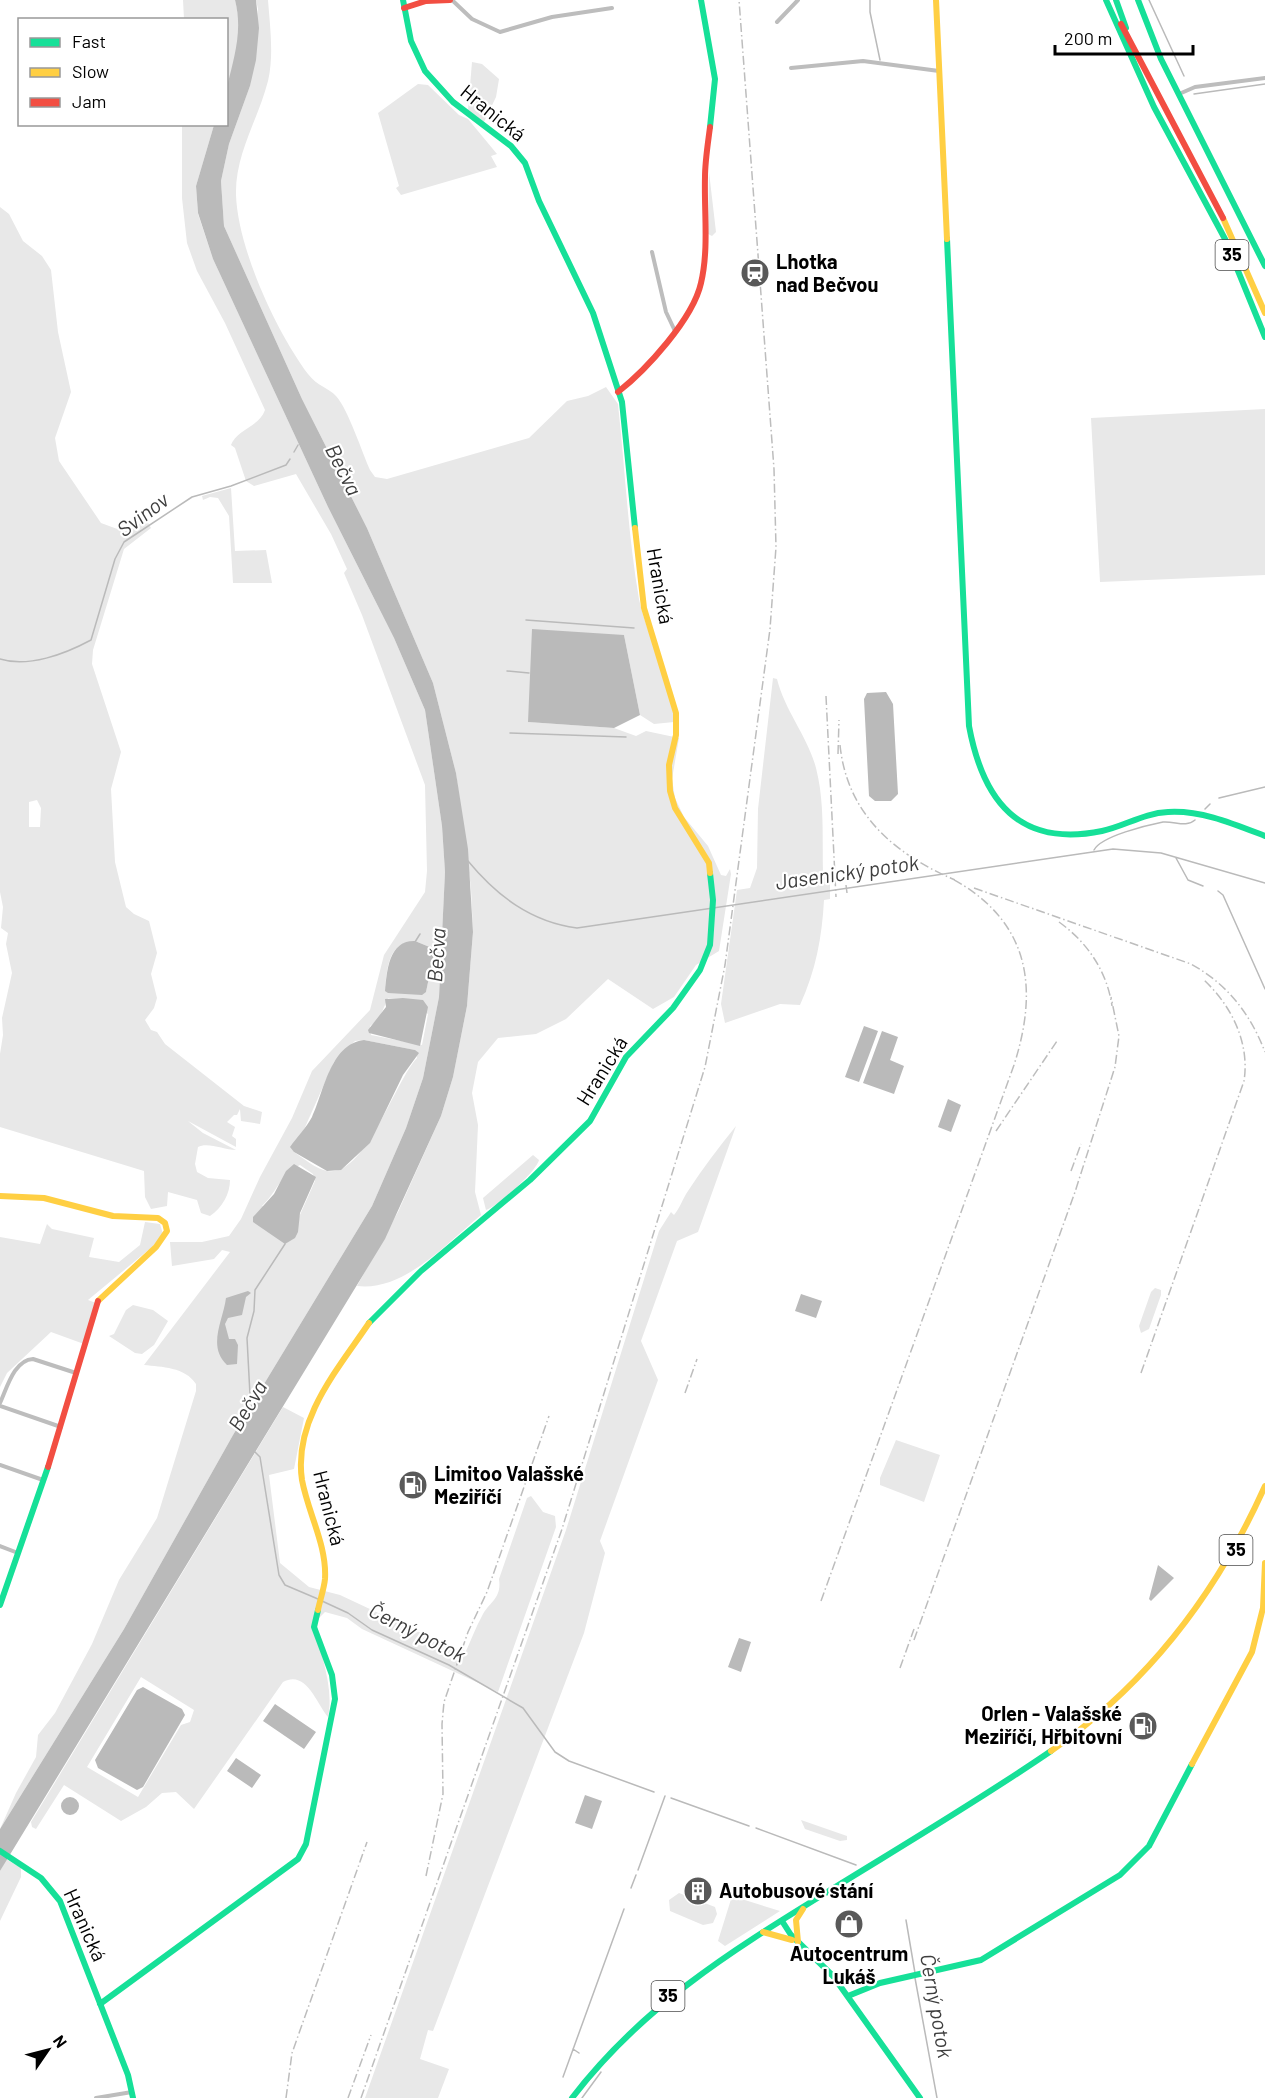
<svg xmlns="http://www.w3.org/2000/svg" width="1265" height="2098" viewBox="0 0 1265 2098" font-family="Barlow,sans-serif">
<rect width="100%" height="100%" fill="#fff"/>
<path fill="#e8e8e8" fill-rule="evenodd" d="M183,0H235C243,29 237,60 227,88L226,20L184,19Z
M256,0H268C270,27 274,55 268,81C258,120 235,154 236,195C238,249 276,331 308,374C317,386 329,388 336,396C348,409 362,452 370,470L375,477L387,479L529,438L567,401L588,396L606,387L618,404C625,469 628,535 639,599C647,639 676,684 674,722L654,724L640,715L624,635L528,722L614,728L636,736L646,731L679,738L672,779L675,798L684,817L708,846L721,875L726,876L730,869L731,874L719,951L696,965L674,997L653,1009L608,979L566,1019L536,1034L498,1038L478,1062L472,1093L478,1125L475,1192L481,1215C448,1242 404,1292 357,1286L398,1212L441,1116L453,1077L467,1006L473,932L471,888L456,773L433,683L367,528L302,399L224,226L221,181L229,144L250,86L258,9Z
M472,62L482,64L499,79L496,97L484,122L468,110Z
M418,84L428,85L459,115L468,119L497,154L491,156L497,167L401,195L396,188L399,186L378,113Z
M182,125H214L196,186L198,214L213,259L328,507L394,638L425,710L442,826L445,872L439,997L423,1078L406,1128L372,1206L233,1435L124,1629L0,1829L16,1793L36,1757L38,1735L55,1713L92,1644L119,1580L157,1518L196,1391V1384C185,1367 162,1367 144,1365L230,1252L222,1250L214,1259L172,1266L170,1242H202L229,1236L241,1219L260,1177L292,1118L312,1071L370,1010L384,955L425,892L427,871L425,785L362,615L344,573L347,569L331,534L296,474L254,486L246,481L235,448L231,445C236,430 259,427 265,410L225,323L197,271L187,243L182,198ZM415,941L432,948L434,953L426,992L385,991C387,968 388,942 415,941ZM388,998H403L428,1014L422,1045L371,1035L370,1026L379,1019ZM364,1040L415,1050L417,1058C395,1081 365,1178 327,1171C316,1169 303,1158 294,1152L334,1062L355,1041ZM300,1165L313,1174L315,1181L299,1217L262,1206C279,1190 280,1174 300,1165Z
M709,172L716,232L712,236L708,234Z
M0,207L9,214L23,241L42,256L51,270L58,332L71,392L55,438L59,461L101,523L120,530L147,521L151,528L124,549L93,650L92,664L121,752L111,789L115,862L126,907L134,914L149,921L157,953L151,974L157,998L154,1008L145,1020L151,1030L157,1032L165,1044L244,1106L262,1112L260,1124L241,1121L240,1109L237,1115H234L227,1122L235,1127L232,1136L236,1139V1147L188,1121L203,1133L236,1150C224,1150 208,1142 198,1147L195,1164L197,1172L208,1178L230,1180C230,1194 222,1208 210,1216L201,1213L197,1200L168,1192L167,1206L151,1209L145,1197L144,1171L0,1127V1054L3,1035L2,1018L12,973L6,944L8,933L1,928L3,907L0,892ZM37,800L41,808L40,827H29V802Z
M1265,409V575L1100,582L1091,418Z
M231,488L235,551L266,550L272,583H233L229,516L218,498L210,497L203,500L202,496Z
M773,678L777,679C785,711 808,737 816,768C825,803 822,840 823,875L830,884V899L824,900C822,937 816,970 800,1005L780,1004L725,1023L721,1004L737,890L750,888L757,868L758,809Z
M736,1126L698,1232L677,1241L641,1341L658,1380L600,1541L605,1553L584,1633L433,2031L428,2030L420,2059L449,2069L438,2098H365L566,1530L659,1231L671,1212L674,1215C680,1208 683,1198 688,1191C703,1168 719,1147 736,1126Z
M533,1155L539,1160C536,1172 497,1207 486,1210L483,1198Z
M145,1222L160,1224L163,1234L152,1247L88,1300L96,1303L84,1344L51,1332L7,1373L0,1387V1237L40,1244L47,1224L52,1229L94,1238L89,1257L119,1262L140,1245Z
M1155,1288L1161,1290V1295L1149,1329L1141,1333L1139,1326L1151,1292Z
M133,1305L153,1310L168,1321L154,1345L142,1354L135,1353L109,1336L114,1334L126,1310Z
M283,1407L304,1418L294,1469L269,1475L280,1563L309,1587L340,1595L453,1648L466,1651C471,1640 476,1627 482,1616C489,1602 502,1599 499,1579L527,1498L531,1496L543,1512L555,1516L556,1527L498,1692L362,1629L347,1618L325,1612L317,1620C317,1653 335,1683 328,1717C317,1704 306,1669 283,1682L194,1809L176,1792L162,1793L146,1807L121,1821L64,1785L36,1829L32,1827L31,1822ZM141,1677L194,1710L190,1722L181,1725L138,1797L87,1767Z
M896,1440L940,1455L924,1502L880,1485V1478Z
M801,1820L847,1836V1840L840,1841L805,1829Z
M6,1859L21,1868V1877L0,1921V1871Z
M679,1893L715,1907L717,1914L713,1923L703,1925L670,1911L669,1900Z
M732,1896L780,1911L725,1946L718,1941Z"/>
<path fill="#bababa" d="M235,0H256L259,28L256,60L250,86L229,144L221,181L224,226L302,399L367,528L433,683L456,773L468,849L473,932L467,1006L453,1077L441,1116L385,1239L0,1871V1829L124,1629L233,1435L372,1206L406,1128L423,1078L439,997L445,872L442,826L425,710L394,638L328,507L213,259L198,213L196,186L214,125L226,124C227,113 224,98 227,87C234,57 243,31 235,0Z
M532,629L624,635L640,715L614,728L528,722Z
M886,692L893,704L898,794L891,801H875L869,796L864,699L867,693Z
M415,941L432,948L434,953L426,992L422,995L388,993L385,991C387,970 389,940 415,941Z
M403,998L423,1000L428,1007L420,1046L369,1033L368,1030L386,1007L385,999Z
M864,1026L878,1031L859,1082L845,1077Z
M882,1031L898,1037L890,1060L904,1066L894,1094L863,1083Z
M364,1040L415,1050L419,1053L403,1075L370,1143L341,1170L327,1171L294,1152L290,1147C297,1137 306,1128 312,1117C324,1092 330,1044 364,1040Z
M948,1099L961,1105L951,1132L938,1127Z
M294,1164L316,1177L300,1213L298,1232L295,1238L285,1244L253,1222V1217L274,1194L286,1171Z
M248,1291L251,1293L246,1297L242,1315L228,1318L225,1324L229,1339H235L238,1345L237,1364L227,1365C207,1346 223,1321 226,1298Z
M801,1294L822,1301L816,1318L795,1311Z
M1158,1565L1174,1578L1151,1601L1149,1599Z
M739,1638L751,1642L741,1672L728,1667Z
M143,1687L182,1709L185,1715L143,1787L137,1790L98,1768L95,1760L137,1690Z
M275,1704L316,1732L304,1749L263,1721Z
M236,1758L261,1775L252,1788L227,1771Z
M585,1795L602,1801L592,1829L575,1823Z
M61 1806a9 9 0 1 1 18 0a9 9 0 1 1-18 0Z"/>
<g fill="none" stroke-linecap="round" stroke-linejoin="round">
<path stroke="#bababa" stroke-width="1.5" d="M870,0V12L880,60
M1149,0L1184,76
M1194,94L1265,84
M294,452L298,445
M526,620L634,628
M0,659C28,668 65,654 91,640L115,559L124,542L192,497L231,486L286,465L290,459
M507,671L529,673
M510,733L626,737
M1219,798L1265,787
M1205,809L1210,804
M1094,850C1101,836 1148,825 1163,822C1175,821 1186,828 1195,820
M1176,858L1188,880L1203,886
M468,861C497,896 531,922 577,928L1113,849L1161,853L1265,883
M1218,891L1223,895L1265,989
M415,942L420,934
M250,1395L247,1338L254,1311L255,1290L285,1244
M254,1451L260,1457L279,1575L285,1585L318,1599
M322,1601L348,1613L372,1630L449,1665L523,1708L555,1752L569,1761L654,1792
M671,1798L749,1826
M756,1828L856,1865
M638,1870L665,1796
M631,1888L636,1875
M906,1920L915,1973
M915,1978L937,2098
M573,2049L579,2053
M563,2077L624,1909
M582,2098L601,2072"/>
<path stroke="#bdbdbd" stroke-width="4" d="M452,0L472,19L500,32L552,17L612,8
M777,22L798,0
M791,68L863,61L939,71
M1179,94L1195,87L1265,78
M652,252L666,312L675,331
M0,1403C7,1388 14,1360 33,1359L76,1373
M0,1406L61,1427
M0,1465L43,1480
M0,1546L18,1553
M96,2098L132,2092"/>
<path stroke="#16e098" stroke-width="6" d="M403,0L411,41L425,71L453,102L511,146L525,163L539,201L593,313L622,402L635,528
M701,0L715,79L710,127
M1106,0L1154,107L1225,239L1265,337
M1116,0L1126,28
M1138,0L1161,59L1265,266
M947,239L969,726C983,801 1019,848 1102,831C1125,826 1144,813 1168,812C1202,810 1234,824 1265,836
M369,1323L421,1271L530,1180L590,1121L626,1057L673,1008L700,970L710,945L713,900L710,873
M0,1605L48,1467
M0,1851L41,1878L60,1901L128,2075L133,2098
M782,1921L791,1935L833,1976L920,2098
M848,1996L880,1983L981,1960L1120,1875L1149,1846L1192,1764
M100,2004L298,1859L306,1844L335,1699L332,1675L314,1627L318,1610
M572,2098C642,2007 728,1953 824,1894C900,1847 978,1801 1051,1751"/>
<path stroke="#ffcf43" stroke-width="6" d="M936,0L947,239
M1223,218L1265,313
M635,528L644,608L676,713V735L669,765L670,791L675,808L709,863L710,873
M0,1196L44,1198L113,1216L158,1218L165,1223L167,1231L156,1247L98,1301
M318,1610C320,1600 324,1589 325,1579C327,1545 308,1513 302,1480C293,1420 338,1369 369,1323
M1051,1751C1148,1684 1217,1593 1265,1486
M1192,1764L1252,1652L1263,1608L1265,1563
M763,1932L792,1940
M798,1942L796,1920L803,1909"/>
<path stroke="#f24e42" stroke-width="6" d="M404,8L426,1L450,0
M1121,24L1223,218
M618,392C646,370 693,319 701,283C709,249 704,212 705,177C705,161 708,143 710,127
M48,1467L98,1301"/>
<path stroke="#bdbdbd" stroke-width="1.5" stroke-dasharray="9 3 1.5 3" stroke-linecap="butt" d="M826,696L836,897
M840,745C847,814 894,854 955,880
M838,754L839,720
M846,885L847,893
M974,888L1191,964C1227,984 1250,1013 1265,1052
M1059,922C1087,942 1107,971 1112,1006
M996,1131L1057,1041
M1071,1171L1081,1144
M1141,1373L1244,1081C1250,1042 1231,1005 1203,979
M685,1393L697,1359
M821,1601L1014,1065C1040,984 1028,919 949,877
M914,1640L1075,1192L1115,1067L1119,1036L1111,997
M900,1668L914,1629
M426,1876L443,1794L442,1724L444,1702L468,1632L487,1592L549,1416
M286,2098L292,2053L367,1842
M348,2098L371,2035
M361,2098L562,1529L705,1067L725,965L770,629L776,547L774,469L739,0"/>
</g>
<defs>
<g id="station-disc" transform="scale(1.5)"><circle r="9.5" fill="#595959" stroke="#fff"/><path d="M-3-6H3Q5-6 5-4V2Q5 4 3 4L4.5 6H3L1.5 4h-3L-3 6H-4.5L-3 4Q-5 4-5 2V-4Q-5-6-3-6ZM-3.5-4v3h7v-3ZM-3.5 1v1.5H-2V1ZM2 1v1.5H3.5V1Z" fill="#fff"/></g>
<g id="fuel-disc" transform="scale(1.5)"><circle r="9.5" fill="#595959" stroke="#fff"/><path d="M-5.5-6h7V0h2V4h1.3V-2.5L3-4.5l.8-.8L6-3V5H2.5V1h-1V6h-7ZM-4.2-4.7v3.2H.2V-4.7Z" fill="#fff"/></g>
<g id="building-disc" transform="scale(1.5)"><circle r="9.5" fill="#595959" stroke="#fff"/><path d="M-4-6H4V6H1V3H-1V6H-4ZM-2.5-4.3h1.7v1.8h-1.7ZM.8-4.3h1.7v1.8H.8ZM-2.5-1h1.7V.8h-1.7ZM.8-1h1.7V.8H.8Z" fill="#fff"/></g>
<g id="shop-disc" transform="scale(1.5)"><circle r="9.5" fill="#595959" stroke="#fff"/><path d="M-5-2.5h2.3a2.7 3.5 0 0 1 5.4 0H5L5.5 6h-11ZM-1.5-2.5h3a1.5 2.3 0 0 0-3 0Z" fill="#fff"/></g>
</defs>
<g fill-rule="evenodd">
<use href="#station-disc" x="755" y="273"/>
<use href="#fuel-disc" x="413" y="1485"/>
<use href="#fuel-disc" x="1143" y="1726"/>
<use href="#building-disc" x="698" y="1891"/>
<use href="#shop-disc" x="849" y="1924"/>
</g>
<g text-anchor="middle" stroke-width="4.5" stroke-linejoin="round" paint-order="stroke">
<g fill="#fff" stroke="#4c4c4c" stroke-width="1.5">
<rect x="1215.5" y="240" width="33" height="30" rx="4.5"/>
<rect x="1219.5" y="1535" width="33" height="30" rx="4.5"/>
<rect x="651.5" y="1981" width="33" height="30" rx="4.5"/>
</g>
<g font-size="18" font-weight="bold" fill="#000">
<text x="1232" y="261">35</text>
<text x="1236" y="1556">35</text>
<text x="668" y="2002">35</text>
</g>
<g font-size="20" fill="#000" stroke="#fff">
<text transform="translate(493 113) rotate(39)" y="7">Hranická</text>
<text transform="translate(660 586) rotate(80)" y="7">Hranická</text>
<text transform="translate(602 1071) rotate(-58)" y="7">Hranická</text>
<text transform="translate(329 1508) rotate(76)" y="7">Hranická</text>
<text transform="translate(85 1925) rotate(66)" y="7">Hranická</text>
</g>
<g font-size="20" font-weight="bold" fill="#000" stroke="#fff" text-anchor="start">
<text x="776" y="269">Lhotka<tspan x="776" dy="23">nad Bečvou</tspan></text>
<text x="434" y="1481">Limitoo Valašské<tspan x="434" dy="23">Meziříčí</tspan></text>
<text x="1122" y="1721" text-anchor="end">Orlen - Valašské<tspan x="1122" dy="23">Meziříčí, Hřbitovní</tspan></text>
<text x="719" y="1898">Autobusové stání</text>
<text x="849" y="1961" text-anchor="middle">Autocentrum<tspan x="849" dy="23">Lukáš</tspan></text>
</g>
<g font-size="21" font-style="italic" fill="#3e3e3e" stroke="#fff">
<text transform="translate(343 470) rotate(63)" y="7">Bečva</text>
<text transform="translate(143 515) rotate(-37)" y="7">Svinov</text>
<text transform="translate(847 873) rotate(-8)" y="7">Jasenický potok</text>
<text transform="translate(437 955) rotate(-86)" y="7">Bečva</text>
<text transform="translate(248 1406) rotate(-59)" y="7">Bečva</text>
<text transform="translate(417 1633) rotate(27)" y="7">Černý potok</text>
<text transform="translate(936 2006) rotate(80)" y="7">Černý potok</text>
</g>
</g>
<rect x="18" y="18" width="210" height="108" fill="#ffffff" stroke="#999999" stroke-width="1.5"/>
<rect x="30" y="38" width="30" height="9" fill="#16e098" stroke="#999999" stroke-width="1.5"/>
<text x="72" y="48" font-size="18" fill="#000000">Fast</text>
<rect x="30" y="68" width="30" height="9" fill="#ffcf43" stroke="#999999" stroke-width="1.5"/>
<text x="72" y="78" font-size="18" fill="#000000">Slow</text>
<rect x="30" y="98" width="30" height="9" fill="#f24e42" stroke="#999999" stroke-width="1.5"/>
<text x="72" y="108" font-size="18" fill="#000000">Jam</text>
<g transform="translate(48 2050) rotate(55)" stroke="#ffffff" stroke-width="4.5" paint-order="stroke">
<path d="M0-4.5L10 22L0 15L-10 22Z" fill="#000000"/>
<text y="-9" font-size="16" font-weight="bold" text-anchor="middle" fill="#000000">N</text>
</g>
<path d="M1055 45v9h138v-9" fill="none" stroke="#000000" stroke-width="3"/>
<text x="1064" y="45" font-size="18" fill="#000000" stroke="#ffffff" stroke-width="4.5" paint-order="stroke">200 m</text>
</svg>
